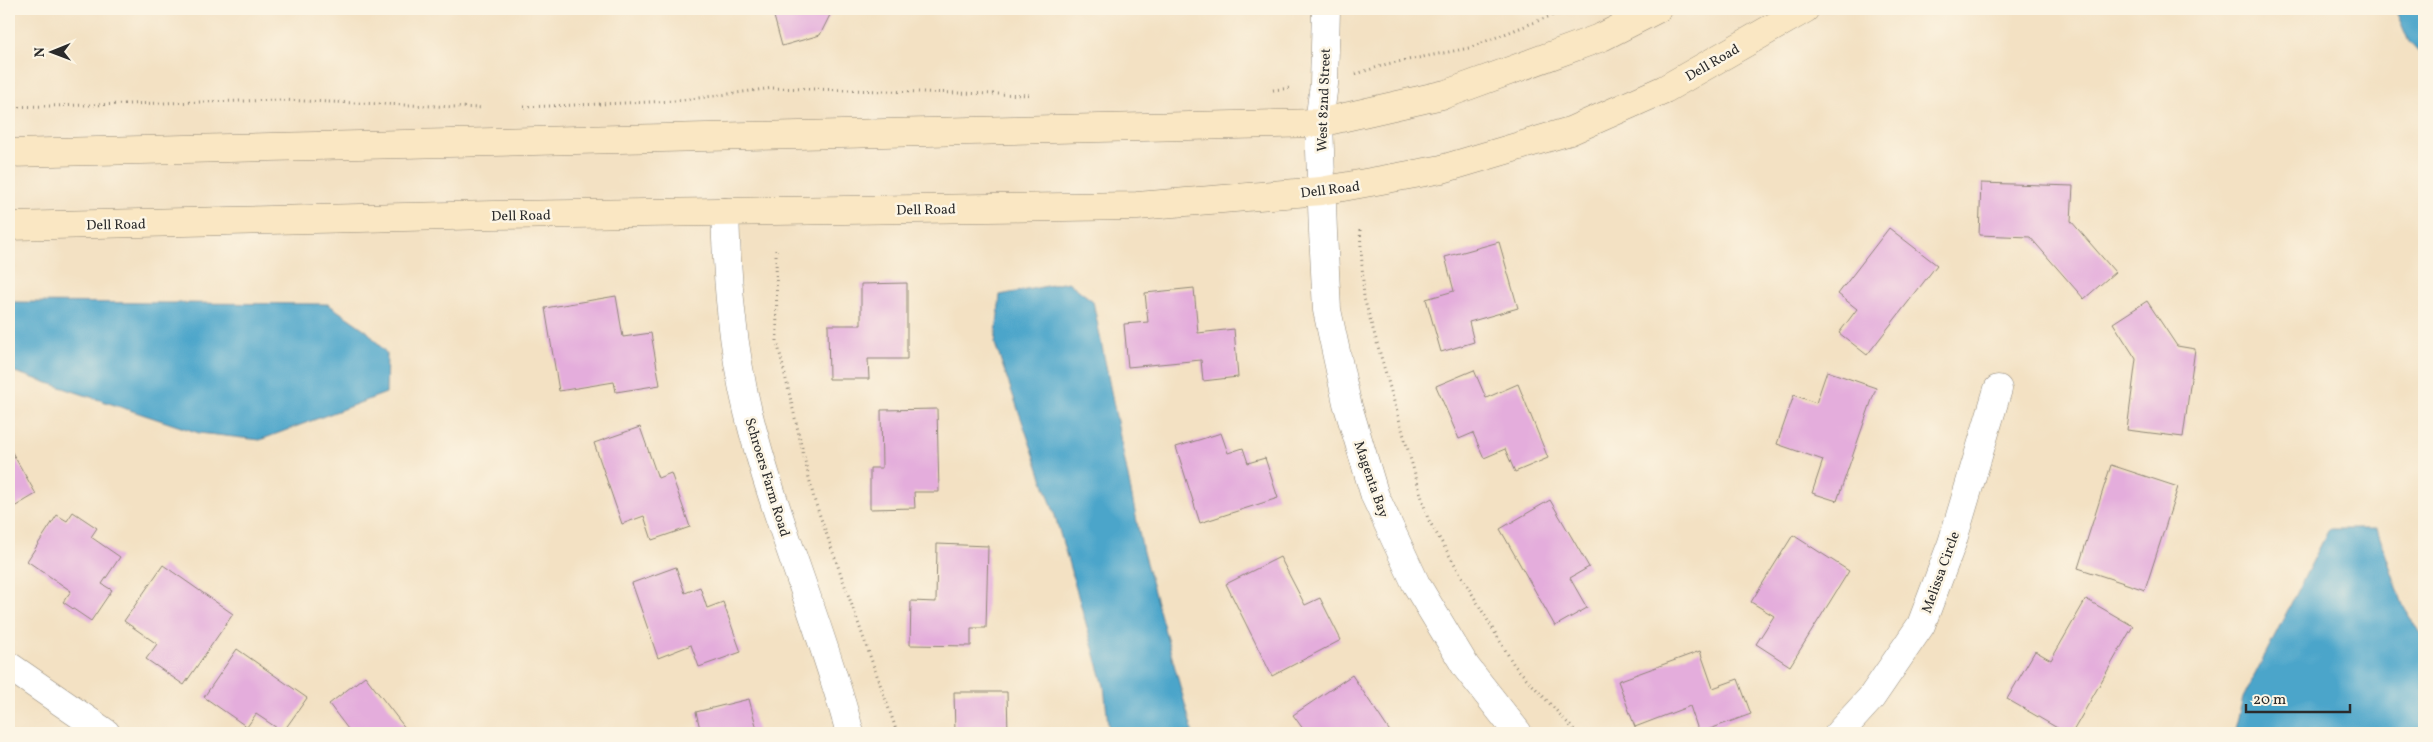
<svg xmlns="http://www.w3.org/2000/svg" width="2433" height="742" viewBox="0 0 2433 742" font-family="Vollkorn,serif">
<rect width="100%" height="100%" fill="#fcf5e5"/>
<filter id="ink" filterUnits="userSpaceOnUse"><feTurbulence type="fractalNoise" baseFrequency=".02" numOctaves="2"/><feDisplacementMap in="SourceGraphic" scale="10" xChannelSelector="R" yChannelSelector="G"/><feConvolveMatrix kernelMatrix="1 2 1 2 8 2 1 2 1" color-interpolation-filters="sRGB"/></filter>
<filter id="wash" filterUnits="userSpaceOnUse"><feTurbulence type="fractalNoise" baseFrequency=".0096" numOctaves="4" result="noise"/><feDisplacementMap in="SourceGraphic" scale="20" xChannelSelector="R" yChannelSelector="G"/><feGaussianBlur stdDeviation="1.12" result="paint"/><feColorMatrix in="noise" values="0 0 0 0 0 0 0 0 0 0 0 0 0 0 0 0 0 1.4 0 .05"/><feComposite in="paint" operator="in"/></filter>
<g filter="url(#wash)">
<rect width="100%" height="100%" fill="#f3e1c3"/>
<path fill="#4ca5ca" stroke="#3c687a" d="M2395,9H2424V58L2409,42Z
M1068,282L1093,301L1143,552L1193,733H1109L1104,686L1053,509L995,344L1000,295Z
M10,302L328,304L367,331L387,354L386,393L260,440L199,433L9,370Z
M2329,529H2377L2403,605L2424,638V733H2234L2243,698Z"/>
<g id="blocks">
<path fill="#e4addc" d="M772,9H833L820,35L782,46Z
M1981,183L2073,186L2071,221L2115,272L2084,299L2030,237L1979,235Z
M1889,228L1937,265L1867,355L1839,333L1857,309L1838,294Z
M1499,242L1518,308L1469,322L1474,342L1441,352L1426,299L1454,291L1445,257Z
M907,283V359H868L869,379H829L828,325H861V284Z
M1194,288L1198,333L1234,329L1238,377L1203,381L1201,360L1128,367L1124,324L1148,322L1145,293Z
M616,296L623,337L651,333L660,385L616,392L614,382L559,391L545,308Z
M2147,301L2177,346L2195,349L2183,437L2127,430L2136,359L2113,323Z
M1474,370L1486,398L1518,384L1548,458L1515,472L1505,449L1484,458L1473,433L1459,439L1436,386Z
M1827,371L1876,388L1837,501L1812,493L1823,460L1777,444L1794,395L1816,403Z
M937,409L939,492H914L915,508L870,509V468H882L881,410Z
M640,427L658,478L671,473L690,527L652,540L644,516L622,524L594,443Z
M1221,433L1228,453L1243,448L1248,463L1265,458L1278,498L1200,523L1176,447Z
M9,447L36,494L9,510Z
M2111,465L2178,487L2145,590L2078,568Z
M1550,500L1589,567L1570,578L1587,608L1555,626L1500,529Z
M73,512L97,528L91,537L120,557L102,584L112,590L91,621L63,602L71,591L27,561L57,515L67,521Z
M1793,535L1849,571L1790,666L1756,644L1774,616L1751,602Z
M937,544L988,546L986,628H971V646L910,645L911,601L936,602Z
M1280,557L1305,605L1320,598L1341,640L1272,676L1226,584Z
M163,565L233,614L184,685L146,659L157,644L124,621Z
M676,567L685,593L700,587L707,608L723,602L741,652L699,667L691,645L658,658L632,583Z
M2086,599L2133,626L2072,733H2066L2007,699L2035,651L2051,660Z
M237,649L307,698L283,732L256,714L247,727L204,697Z
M1700,651L1713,688L1738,679L1751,714L1699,733L1690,706L1635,727L1618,681Z
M1352,675L1391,733H1306L1293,715Z
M365,676L409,733H351L329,704Z
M954,692H1007L1008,733H955Z
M749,699L758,733H701L696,712Z"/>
</g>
</g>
<g filter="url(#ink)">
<use href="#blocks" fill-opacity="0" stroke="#8f8677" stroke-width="1"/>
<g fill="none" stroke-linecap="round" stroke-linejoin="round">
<g stroke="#8f8677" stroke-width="29">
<path id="street" d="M1326,9L1324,84L1319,123L1323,232L1327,310L1347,403L1375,496L1416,584L1466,667L1518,733
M725,212C727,280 732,346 748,412C775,521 821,624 850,733
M9,666L106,733
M1839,733L1871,698L1921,625L1952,543L1998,389"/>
</g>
<g stroke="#8f8677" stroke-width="29">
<path id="secondary" d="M9,153L1319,123L1446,94L1602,37L1657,9
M9,226L494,215L1137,206L1321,191L1442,169L1570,131L1665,89L1805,9"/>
</g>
<path stroke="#8f8677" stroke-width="3" stroke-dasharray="1 4" stroke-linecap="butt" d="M1356,74L1387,64L1469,48L1568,9
M1273,90L1291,88
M9,107L280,100L483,108
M524,107L676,101L773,88L1032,95
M1360,230L1364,298L1428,519L1514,665L1577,733
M776,250L777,341L814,499L895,726L896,733"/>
<use href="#street" stroke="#fff" stroke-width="28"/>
<use href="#secondary" stroke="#fae7c3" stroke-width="28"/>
</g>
</g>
<g text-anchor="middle" stroke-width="5" stroke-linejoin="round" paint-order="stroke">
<g font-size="14" fill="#2b2b2b" stroke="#fcf5e5">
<text transform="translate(1712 62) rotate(-30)" y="5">Dell Road</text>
<text transform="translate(1323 100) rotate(-88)" y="5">West 82nd Street</text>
<text transform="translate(1330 189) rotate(-7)" y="5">Dell Road</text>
<text transform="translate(926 209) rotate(-1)" y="5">Dell Road</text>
<text transform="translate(521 215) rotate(-1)" y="5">Dell Road</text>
<text transform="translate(116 224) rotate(-1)" y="5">Dell Road</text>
<text transform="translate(768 477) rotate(73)" y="5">Schroers Farm Road</text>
<text transform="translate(1372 479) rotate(71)" y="5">Magenta Bay</text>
<text transform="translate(1940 572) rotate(-70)" y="5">Melissa Circle</text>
</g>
</g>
<rect width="2433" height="742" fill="none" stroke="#fcf5e5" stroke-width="30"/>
<g transform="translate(52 52) rotate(269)" stroke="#fcf5e5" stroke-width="4" paint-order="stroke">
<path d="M0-4L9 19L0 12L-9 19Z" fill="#2b2b2b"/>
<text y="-8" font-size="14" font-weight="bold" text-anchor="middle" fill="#2b2b2b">N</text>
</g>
<path d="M2246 704v8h104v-8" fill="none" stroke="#2b2b2b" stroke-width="2.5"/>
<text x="2253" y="704" font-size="15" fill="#2b2b2b" stroke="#fcf5e5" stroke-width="4" paint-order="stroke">20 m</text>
</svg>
